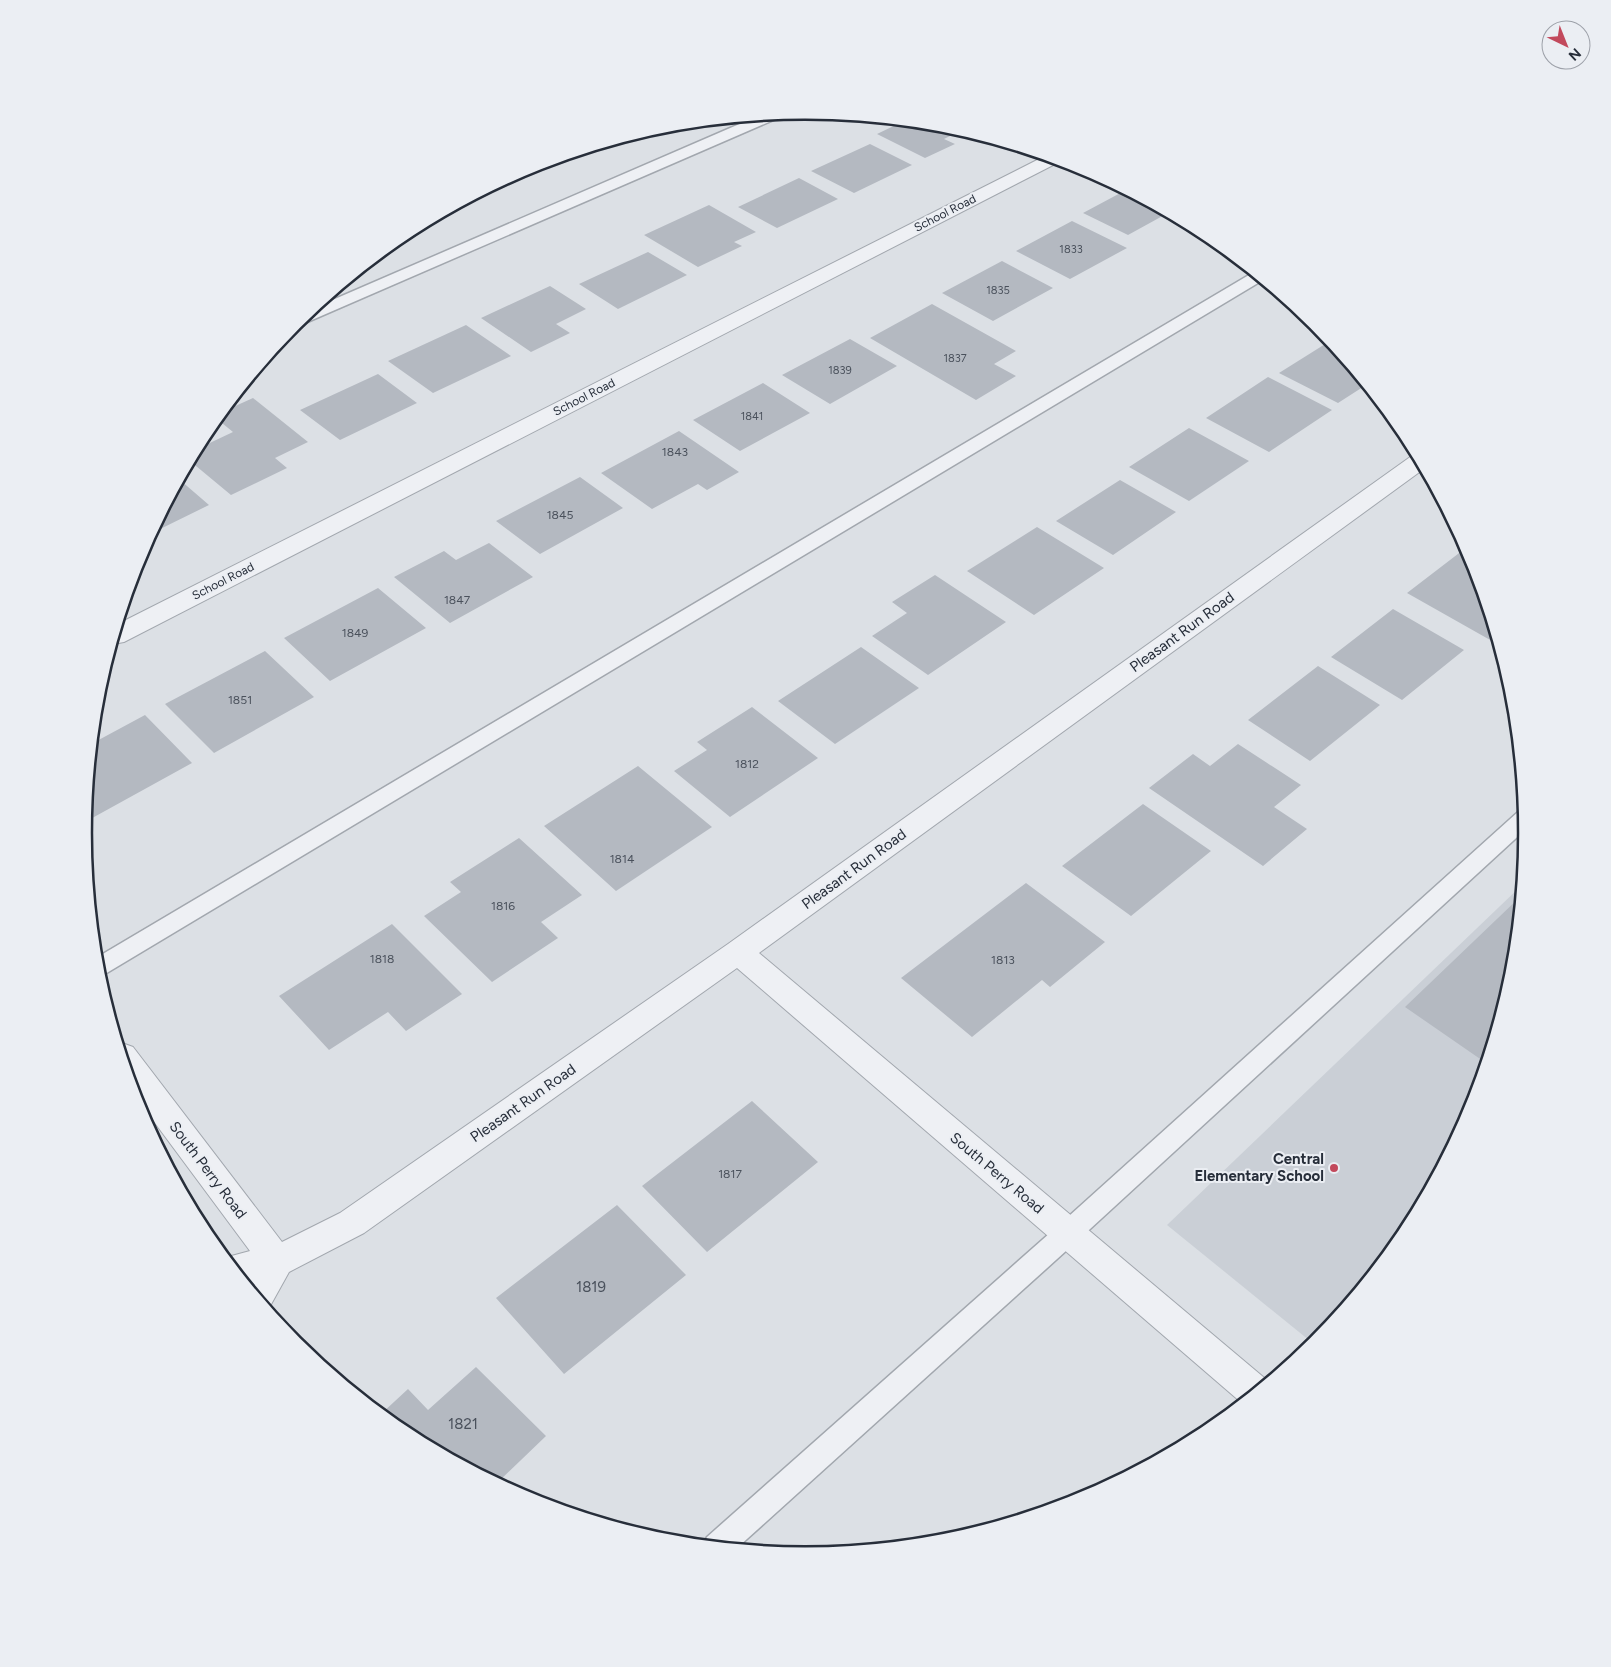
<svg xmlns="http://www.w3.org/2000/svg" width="1611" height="1667" viewBox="0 0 1611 1667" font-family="Figtree,sans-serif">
<rect width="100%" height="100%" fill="#dce0e5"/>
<path fill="#cacfd6" d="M1522,885L1513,975L1472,1110L1405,1235L1315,1345L1167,1225Z"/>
<path fill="#b4b9c1" d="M904,121L947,126L962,130L944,139L955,144L925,158L877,134Z
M870,144L912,165L854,193L811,171Z
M799,178L838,199L777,228L738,207Z
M1126,190L1168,213L1128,235L1083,213Z
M709,205L756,232L734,242L742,246L698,267L644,235Z
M1072,221L1127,248L1070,279L1016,251Z
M648,252L687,275L618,309L579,284Z
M1002,261L1053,288L993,321L942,293Z
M550,286L586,309L556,324L570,333L531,352L481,318Z
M932,304L1016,351L994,364L1016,376L976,400L870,338Z
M466,325L511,356L433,393L388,361Z
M850,339L897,366L830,404L782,375Z
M1330,341L1366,385L1338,403L1279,373Z
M378,374L417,403L340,440L300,410Z
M1268,377L1332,410L1269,452L1206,418Z
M763,383L810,413L740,451L693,420Z
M253,398L308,442L275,458L287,468L231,495L190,461L197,449L233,432L217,419L222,412Z
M1189,428L1249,461L1189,501L1129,467Z
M679,431L739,472L707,490L698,484L652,509L601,473Z
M580,477L623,508L540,554L496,521Z
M180,480L209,505L152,533L164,511Z
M1120,480L1176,512L1113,555L1056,521Z
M1037,527L1104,568L1034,615L967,571Z
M489,543L533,577L450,623L394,577L444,551L456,560Z
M1467,547L1472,558L1499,645L1407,593Z
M935,575L1006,622L928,675L872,636L907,613L892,602Z
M378,588L426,628L330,681L284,638Z
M1393,609L1464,650L1402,700L1331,657Z
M861,647L919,688L835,744L778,701Z
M265,651L314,697L214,753L165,704Z
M1318,666L1380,705L1310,761L1248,720Z
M752,707L818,758L730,817L674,771L707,750L697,742Z
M145,715L192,763L85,822L93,743Z
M1238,744L1301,785L1274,807L1307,829L1263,866L1149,788L1193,754L1210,766Z
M638,766L712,827L616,891L544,826Z
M1143,804L1211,851L1131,916L1062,866Z
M519,838L582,895L541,922L558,938L492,982L424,916L461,892L450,882Z
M1026,883L1105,942L1050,987L1042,980L972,1037L901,978Z
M1521,896L1513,975L1486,1063L1405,1007Z
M392,924L462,994L406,1031L388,1012L329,1050L279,996Z
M752,1101L818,1162L707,1252L642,1186Z
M617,1205L686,1275L564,1374L496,1298Z
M476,1367L546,1436L497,1483L404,1433L381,1414L408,1389L428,1410Z"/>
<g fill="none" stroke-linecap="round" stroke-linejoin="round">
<g stroke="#a2a7ae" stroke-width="3">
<path id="service" d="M780,115L778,118L305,323L295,324L314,308L758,116Z
M1254,272L1263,280L105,974L98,977L96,958Z
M1525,809L1527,828L1077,1241L737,1548L703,1545L707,1537L1059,1225L1519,811Z"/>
</g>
<g stroke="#a2a7ae" stroke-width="2">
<path id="minor" d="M1045,156L1061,161L124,642L113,644L118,624Z
M1417,454L1425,468L759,953L1268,1381L1243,1404L737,968L364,1233L289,1272L269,1308L266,1309L246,1284L248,1282H245L224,1258L250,1251L135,1096L119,1044L122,1043L133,1047L282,1242L340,1213L728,944L1413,455Z"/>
</g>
<use href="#service" fill="#eef0f4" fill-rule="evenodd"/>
<use href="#minor" fill="#eef0f4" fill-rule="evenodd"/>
</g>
<circle fill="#c2495c" stroke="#ebeef3" stroke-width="2" cx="1334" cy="1168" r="5"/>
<g text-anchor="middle" stroke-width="4" stroke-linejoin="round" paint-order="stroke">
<g font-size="11" fill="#4a515c">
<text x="1071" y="253">1833</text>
<text x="998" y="294">1835</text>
<text x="955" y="362">1837</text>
<text x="840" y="374">1839</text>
<text x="752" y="420">1841</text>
</g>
<g font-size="12" fill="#272e3a" stroke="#ebeef3">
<text transform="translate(945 213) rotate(-27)" y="4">School Road</text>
<text transform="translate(584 397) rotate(-27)" y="4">School Road</text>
<text transform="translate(223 581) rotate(-27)" y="4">School Road</text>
</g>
<g font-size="12" fill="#4a515c">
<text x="675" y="456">1843</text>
<text x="560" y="519">1845</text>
<text x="457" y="604">1847</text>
<text x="355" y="637">1849</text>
<text x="240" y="704">1851</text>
<text x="747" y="768">1812</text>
<text x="622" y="863">1814</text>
<text x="503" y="910">1816</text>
<text x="382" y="963">1818</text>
<text x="1003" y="964">1813</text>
<text x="730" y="1178">1817</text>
</g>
<g font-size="15" fill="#272e3a" stroke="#ebeef3">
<text transform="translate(1182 632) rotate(-36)" y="5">Pleasant Run Road</text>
<text transform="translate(854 869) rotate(-36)" y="5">Pleasant Run Road</text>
<text transform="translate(523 1103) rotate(-35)" y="5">Pleasant Run Road</text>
<text transform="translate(208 1170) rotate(53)" y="5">South Perry Road</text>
<text transform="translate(997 1173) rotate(40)" y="5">South Perry Road</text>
</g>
<g font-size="15" font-weight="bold" fill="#272e3a" stroke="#ebeef3" text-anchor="end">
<text x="1324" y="1164">Central<tspan x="1324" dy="17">Elementary School</tspan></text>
</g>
<g font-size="15" fill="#4a515c">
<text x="591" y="1292">1819</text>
<text x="463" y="1429">1821</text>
</g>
</g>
<path d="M0 0H1611V1667H0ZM92 833a713 713 0 1 1 1426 0a713 713 0 1 1-1426 0Z" fill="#ebeef3" fill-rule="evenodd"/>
<path fill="none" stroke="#272e3a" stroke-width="2.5" d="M92 833a713 713 0 1 1 1426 0a713 713 0 1 1-1426 0Z"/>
<g transform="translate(1566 45) rotate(137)"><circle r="24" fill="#ebeef3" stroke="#9da1a9"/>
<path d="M0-4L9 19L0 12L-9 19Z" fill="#c2495c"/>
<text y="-8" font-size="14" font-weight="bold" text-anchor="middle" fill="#272e3a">N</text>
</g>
</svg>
